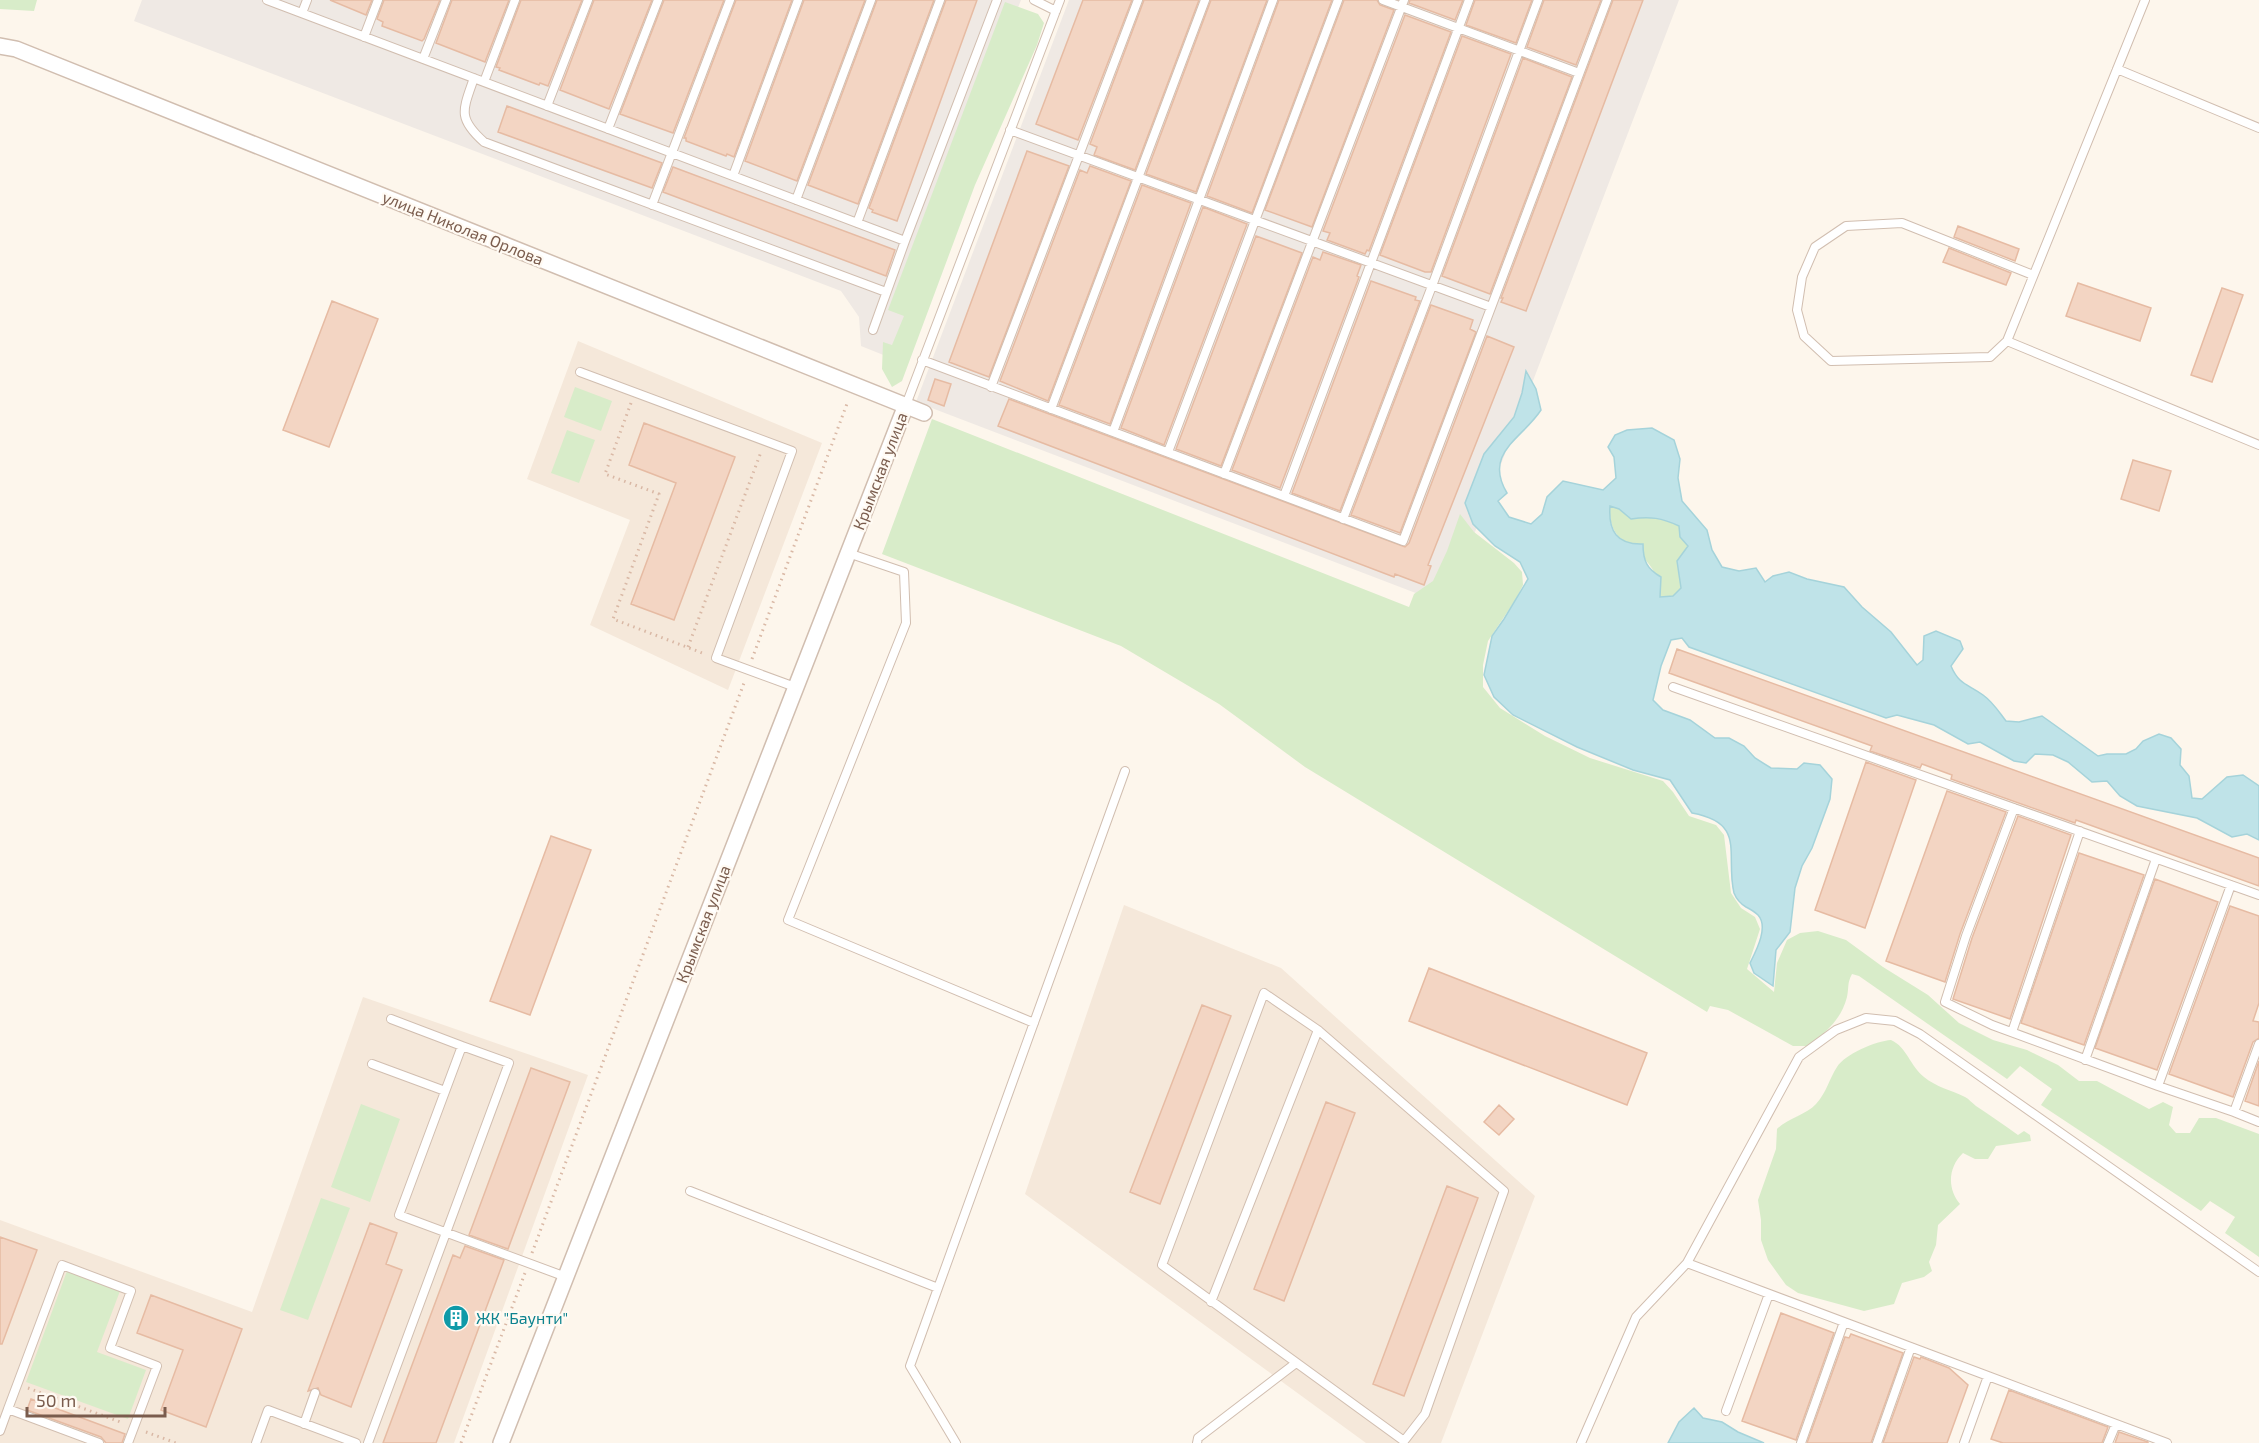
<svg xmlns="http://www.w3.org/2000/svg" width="2259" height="1443" viewBox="0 0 2259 1443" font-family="'Exo 2',sans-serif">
<rect width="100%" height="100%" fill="#fdf6ec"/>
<path fill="#f5e8da" d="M578,341L822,443L728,690L590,625L630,520L527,479Z
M1124,905L1281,968L1535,1196L1441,1443H1366L1025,1194Z
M363,997L588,1075L454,1443H0V1220L252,1312Z"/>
<path fill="#efe9e4" d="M142,0H1021L946,189L916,307L896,360L861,346L859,317L841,291L134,21Z
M1069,0H1679L1447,605L916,402Z"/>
<path fill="#d8ecc9" d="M0,0H37L34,11L0,9Z
M1005,2L1038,14L1044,23L1037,45L975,185L902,381L892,387L882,369L883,342L892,345L904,316L888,310Z
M575,387L612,401L601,431L564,417Z
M932,419L1409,607L1414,594L1433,581L1447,551L1460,514L1474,532L1514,563L1522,572L1523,585L1516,599L1488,641L1483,665V687L1500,708L1545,736L1590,758L1663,781L1673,792L1689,816L1716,825L1724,835L1731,893L1741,908L1755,917L1760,929L1747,969L1774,992L1777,963L1787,940L1800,933L1818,931L1846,940L1883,967L1928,995L1959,1023L1993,1040L2027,1050L2058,1065L2079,1081H2097L2149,1109L2163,1102L2173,1107L2169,1125L2176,1133H2190L2199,1118H2216L2259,1134V1257L2225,1233L2235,1217L2210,1201L2201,1211L2041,1105L2052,1089L2020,1066L2007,1079L1859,976L1852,974C1847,983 1849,988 1847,997C1841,1020 1827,1030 1810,1046H1793L1728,1010L1710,1006L1707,1012L1305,767L1219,704L1121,646L882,554Z
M567,430L595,440L579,483L551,473Z
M1610,505L1619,509L1631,519C1650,516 1662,518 1679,526L1688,546L1677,561L1681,588L1673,596L1660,597C1659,590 1658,580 1655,574C1640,542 1607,548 1610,505Z
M1891,1040C1907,1047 1910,1066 1924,1077C1936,1087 1951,1090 1965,1097C1969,1099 1972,1103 1976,1106C1990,1115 2004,1125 2018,1135L2024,1131L2030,1135L2031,1141L1996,1146L1988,1159H1975L1963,1153C1948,1167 1947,1189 1960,1204L1938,1225L1936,1245L1929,1262L1932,1271L1924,1277L1902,1283L1894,1304L1864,1311L1798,1293L1786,1285L1768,1260L1761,1240V1220L1758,1200L1776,1149L1777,1129C1788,1118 1806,1115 1816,1104C1827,1092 1829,1079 1837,1067C1845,1054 1876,1041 1891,1040Z
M361,1104L400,1119L370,1202L331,1187Z
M321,1198L350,1208L308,1320L280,1310Z
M67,1271L120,1291L97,1352L146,1370L128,1419L26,1382Z"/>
<path fill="#bfe3e8" stroke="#a5d3da" stroke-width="1.5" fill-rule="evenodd" d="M1526,371L1536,389L1541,410C1522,439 1483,453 1507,493L1498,501L1509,517L1531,524L1542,514L1547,497L1563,481L1603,490L1616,478L1614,457L1608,447L1615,435L1627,430L1652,428L1674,440L1680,459L1678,478L1682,501L1707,530L1712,550L1722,567L1739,571L1756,568L1765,582L1773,576L1789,572L1807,579L1844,587L1862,607L1891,632L1917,665L1923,660L1924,636L1936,631L1960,641L1963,649L1951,666C1959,685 1968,684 1983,695C1993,702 1999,712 2006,721L2019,722L2042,716L2098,756L2107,754H2126L2136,749L2143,741L2159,734L2171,738L2181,749L2180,765L2189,776L2192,798L2202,799L2227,777L2243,775L2259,786V840L2247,834L2232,837L2197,818L2137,806L2120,796L2107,781L2092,782L2068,762L2053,755L2035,754L2026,763L2014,761L1980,742L1968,744L1934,725L1897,715L1886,718L1689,647L1682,638L1671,640L1661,666L1653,700L1663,710L1690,720L1715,738H1729L1744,746L1755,758L1771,768L1797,769L1804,763L1820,765L1832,779L1830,799L1812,848L1802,866L1795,888L1790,932L1776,950L1773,986L1754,973L1750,963C1756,951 1769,927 1758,915C1755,912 1750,909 1746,907C1741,904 1736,898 1734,893C1725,854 1747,823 1692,813L1670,780L1633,770L1577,747L1513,715L1494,697L1484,675L1492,636L1504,619L1528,579L1520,562L1495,546L1473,524L1465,503L1484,454L1514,417L1522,393ZM1610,506L1619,509L1631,519C1650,516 1662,518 1679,526L1680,537L1688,546L1677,561L1681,588L1673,596L1660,597L1661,577C1647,569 1643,561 1643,544C1617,545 1608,531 1610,506Z
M1694,1408L1703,1418L1722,1422L1738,1432L1764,1443H1668L1679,1422Z"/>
<path fill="#f3d5c3" stroke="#e6bba3" stroke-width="1.5" d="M330,0H372L366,15Z
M384,0H440L424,39L422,41L382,26L383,22L377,19Z
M452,0H509L485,62L436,43Z
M521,0H582L548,86L540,83L539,85L499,70L500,68L496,67Z
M594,0H652L609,109L560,90Z
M664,0H724L673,133L620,114Z
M736,0H792L734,157L727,154L726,156L686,141V138H684Z
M804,0H865L797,181L745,161Z
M877,0H934L858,204L808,185Z
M946,0H977L897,221L872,212L873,210L869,208Z
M1083,0H1132L1078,140L1036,124Z
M1144,0H1199L1135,170L1094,155L1097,147L1090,144Z
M1211,0H1267L1196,192L1146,174Z
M1279,0H1332L1252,213L1207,196Z
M1344,0H1377L1380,5L1394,10L1312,227L1265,210Z
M1410,0H1463L1455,20L1409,3Z
M1475,0H1532L1516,43L1466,25Z
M1544,0H1601L1576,65L1527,47Z
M1613,0H1643L1526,311L1501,302L1503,298H1501Z
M1405,15L1451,32L1369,251L1367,250L1365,254L1327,240L1330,233L1323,231Z
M1462,36L1511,54L1431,272H1425L1380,255Z
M1523,58L1572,77L1490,294L1442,276Z
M507,106L662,163L652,188L498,132Z
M1027,151L1069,166L989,377L949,362Z
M1090,166L1131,181L1048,401L1000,381L1080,170L1087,173Z
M673,167L895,250L886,276L663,192Z
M1142,185L1191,203L1110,424L1059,405Z
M1203,207L1247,224L1164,445L1121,428Z
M1958,226L2019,249L2015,261L1954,237Z
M1256,236L1302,253L1221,466L1176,449Z
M1949,248L2011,273L2006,285L1943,262Z
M1323,252L1361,265L1357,276L1359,277L1280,488L1232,470L1313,257L1320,260Z
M1371,281L1416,297L1415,300L1420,301L1340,511L1292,493Z
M2078,283L2151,308L2140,341L2066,316Z
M2222,288L2243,295L2212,382L2191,375Z
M332,301L378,319L329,447L283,430Z
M1431,305L1473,320L1470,329L1476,332L1400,533L1351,515Z
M1487,336L1514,347L1428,565L1431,566L1424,585L1395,574L1394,577L998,426L1009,399L1405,547L1409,543Z
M935,379L951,384L944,406L928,400Z
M644,423L735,457L674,620L631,604L676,483L629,465Z
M2133,460L2171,471L2159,511L2121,499Z
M1677,649L2259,858V886L2076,820L2075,823L1951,779L1952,775L1922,764L1920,768L1870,751L1872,746L1669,673Z
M1866,762L1916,780L1865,928L1815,910Z
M1947,791L2006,812L1960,934L1945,982L1886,961Z
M2018,816L2071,835L2010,1019L1953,999L1972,938Z
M551,836L591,850L530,1015L490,1001Z
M2079,853L2144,875L2084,1045L2021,1023Z
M2155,879L2218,902L2157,1070L2095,1048Z
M2230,906L2259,916V1003L2253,1021L2259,1022V1038L2253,1042L2233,1097L2169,1074Z
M1429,968L1647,1053L1627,1105L1409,1021Z
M1202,1005L1231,1016L1160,1204L1130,1192Z
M2259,1061V1106L2245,1101Z
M531,1068L570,1082L508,1249L469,1235Z
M1326,1102L1355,1113L1284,1301L1254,1289Z
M1499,1105L1514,1119L1499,1135L1484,1122Z
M1447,1186L1478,1198L1404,1396L1373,1384Z
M370,1223L397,1233L386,1264L402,1270L351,1407L321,1395L318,1388L308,1391Z
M0,1237L37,1250L2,1344H0Z
M465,1246L504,1260L436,1443H383L453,1255L460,1258Z
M151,1295L242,1329L206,1427L161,1410L183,1350L137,1333Z
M1781,1313L1834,1333L1796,1440L1742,1421Z
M1851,1334L1903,1353L1871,1443H1807L1845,1337L1849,1338Z
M1914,1357L1920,1359L1921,1357L1949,1368L1968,1385L1947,1443H1883Z
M2009,1390L2108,1427L2102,1443H2003L1991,1439Z
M31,1399L125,1434L122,1443H106L101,1437L27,1410Z
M2119,1432L2148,1442V1443H2115Z"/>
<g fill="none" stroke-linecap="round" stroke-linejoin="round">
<g stroke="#d1beb0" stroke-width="10">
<path id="service" d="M267,0L905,241
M1034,0L1056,11
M1383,0L1579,73
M302,13L307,0
M364,37L378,0
M423,59L446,0
M2117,69L2259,128
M474,78C463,110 457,118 484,142L886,292
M484,82L515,0
M547,106L588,0
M608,129L658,0
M1010,130L1491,307
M733,176L798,0
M796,200L871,0
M652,205L730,0
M857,223L940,0
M2033,275L1902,223L1846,226L1815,247L1802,277L1797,310L1804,336L1831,361L1990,357L2007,341L2145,0
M873,330L905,241L997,0
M2007,341L2259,445
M922,360L1403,541L1607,0
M580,372L792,451L716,658L795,687
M991,387L1138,0
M906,405L1060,0
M1051,409L1205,0
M1113,432L1273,0
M1168,452L1338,0
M1224,474L1404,0
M1284,496L1469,0
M1343,519L1432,286L1538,0
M848,553L904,572L906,623L788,920L1034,1023
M1673,687L2259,895
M2014,808L1966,936L1945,1002L1992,1025L2158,1086
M2231,885L2158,1086L2234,1112L2259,1044
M1264,993L1318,1030L1504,1191L1425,1414L1404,1441L1162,1265Z
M391,1019L462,1046
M2012,1032L2080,831
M2085,1060L2156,859
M372,1064L445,1091
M2234,1112L2259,1122
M690,1191L938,1288L1125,771
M1687,1263L1988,1376
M938,1288L910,1366L956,1443
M1211,1302L1318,1030
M8,1409L62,1265L131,1291L110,1348L157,1366L128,1443
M1726,1411L1769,1294
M304,1424L315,1393
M0,1431L8,1409L99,1443
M256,1443L268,1410L356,1443
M368,1443L509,1063L462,1046L399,1215L566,1277
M1197,1443L1198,1438L1296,1363
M1581,1443L1636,1317L1687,1263L1799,1057L1836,1030L1866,1018L1895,1021L1920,1034L2259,1272
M1801,1443L1844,1322
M1877,1443L1911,1347
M1964,1443L1988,1376L2167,1443
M2108,1443L2116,1424"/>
</g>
<g stroke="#d1beb0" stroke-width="18">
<path id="minor" d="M0,46L16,49L924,413
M501,1443L906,405"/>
</g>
<path stroke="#d9b8a5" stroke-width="3" stroke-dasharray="1.5 4.5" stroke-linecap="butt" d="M631,403L605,474L659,494L613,619L705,654
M688,647L761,452
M752,659L848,401
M532,1253L744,683
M28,1388L123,1423
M146,1432L176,1443
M461,1443L525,1273"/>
<use href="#service" stroke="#fff" stroke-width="8"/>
<use href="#minor" stroke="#fff" stroke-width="15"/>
</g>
<defs>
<g id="building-disc" transform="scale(1.35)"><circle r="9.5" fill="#0f9aa8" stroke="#fffaf3"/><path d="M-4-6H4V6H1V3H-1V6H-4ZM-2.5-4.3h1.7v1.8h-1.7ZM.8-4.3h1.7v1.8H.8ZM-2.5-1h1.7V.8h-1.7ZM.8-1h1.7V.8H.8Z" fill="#fff"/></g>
</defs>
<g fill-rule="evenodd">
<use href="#building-disc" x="456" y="1318"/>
</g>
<g text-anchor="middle" stroke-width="4.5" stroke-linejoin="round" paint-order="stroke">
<g font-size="16" fill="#7a5c4d" stroke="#fffaf3">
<text transform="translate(463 228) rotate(22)" y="6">улица Николая Орлова</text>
<text transform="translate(880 471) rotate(-69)" y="6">Крымская улица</text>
<text transform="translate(703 924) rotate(-69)" y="6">Крымская улица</text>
</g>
<g font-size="16" fill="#0d838f" stroke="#fffaf3" text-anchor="start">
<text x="476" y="1324">ЖК "Баунти"</text>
</g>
</g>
<path d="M27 1407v9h138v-9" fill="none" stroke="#7a5c4d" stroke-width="3"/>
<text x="36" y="1407" font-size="18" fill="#7a5c4d" stroke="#fffaf3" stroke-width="4.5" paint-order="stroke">50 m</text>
</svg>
